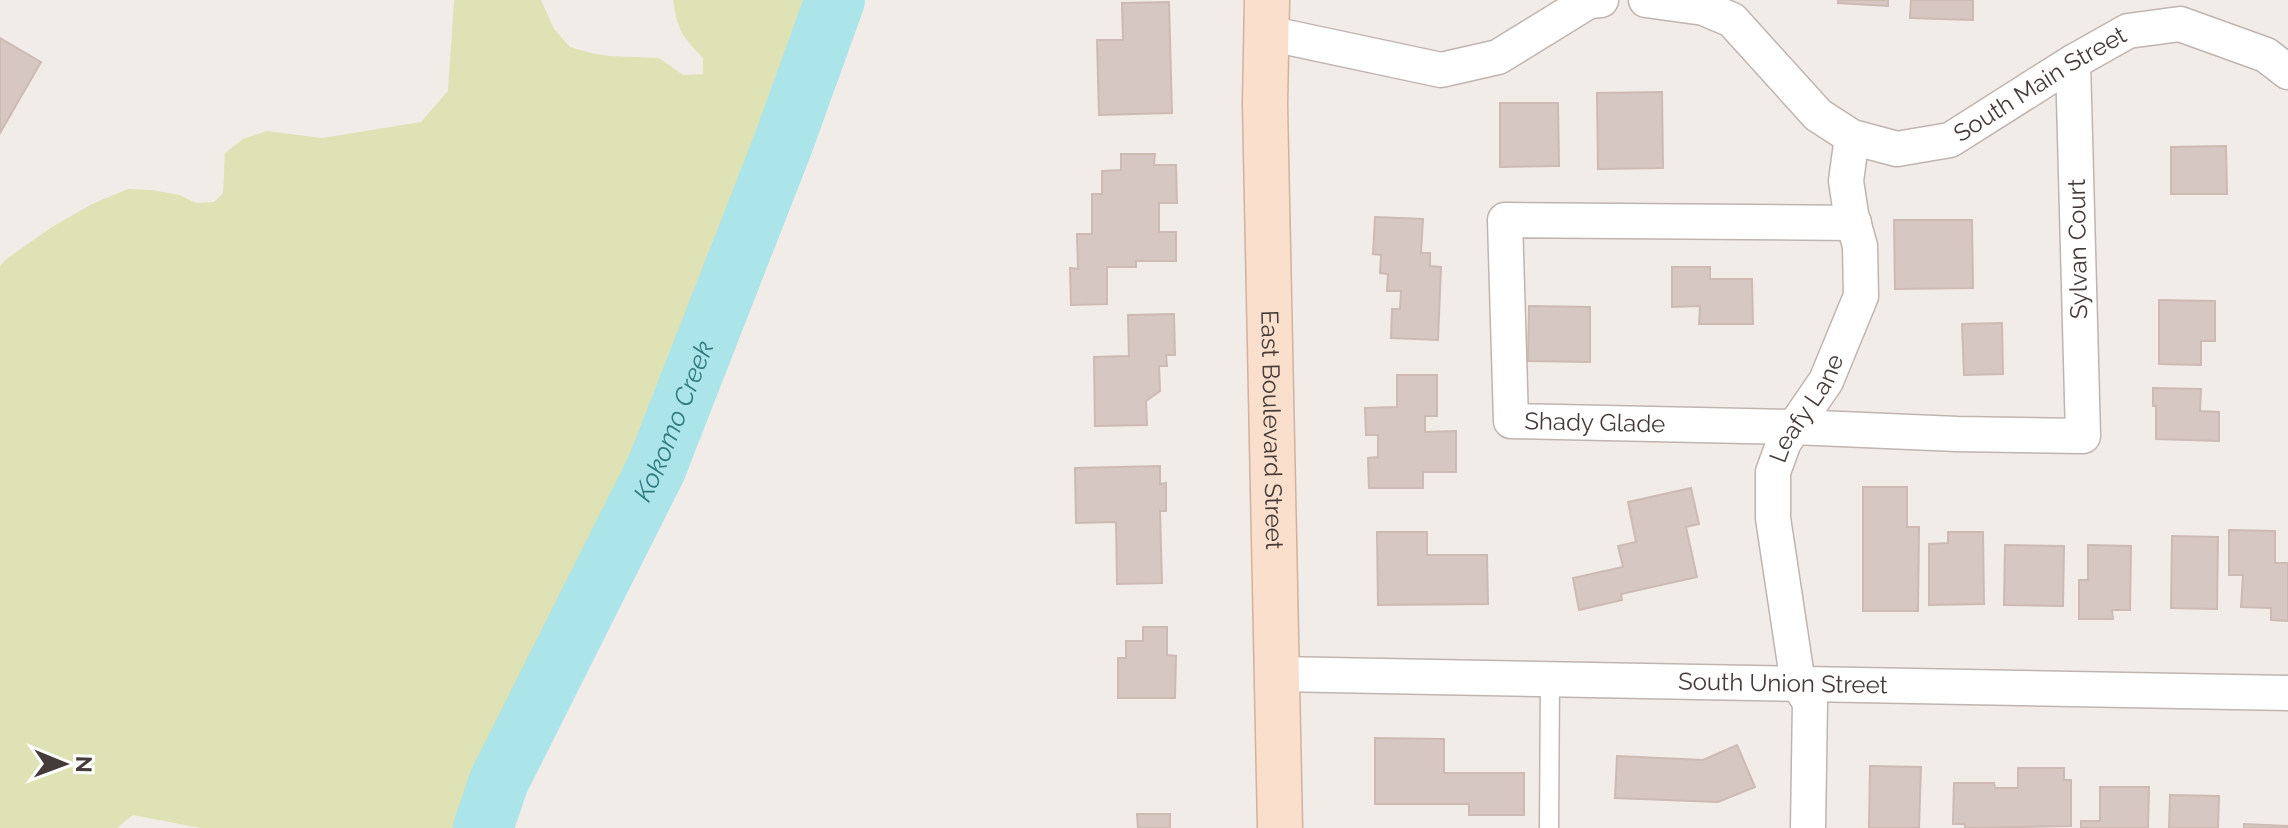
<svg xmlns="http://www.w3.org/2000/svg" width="2288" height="828" viewBox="0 0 2288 828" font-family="Raleway,sans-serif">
<rect width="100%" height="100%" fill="#f2ece8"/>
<path fill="#dee2b5" d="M454,0H541L554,29L570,47L591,53L609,56L659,58L683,75L703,74V58C681,35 678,31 673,0H835L783,144L656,469L499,781L483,828H200L133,815L117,828H0V266L5,260L52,227L92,204L128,189L152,190L179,195L196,203L214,202L223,193L225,153L243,139L267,131L322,138L421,122L448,91Z"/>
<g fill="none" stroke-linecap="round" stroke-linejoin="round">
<path stroke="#abe5e9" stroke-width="60" id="s1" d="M483,828L499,781L656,469L783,144L835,0"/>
</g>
<path fill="#d6c7c2" stroke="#cdbab3" stroke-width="2" d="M1838,0H1888V6L1838,3Z
M1911,0H1973V20L1910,18Z
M1169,2L1172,113L1099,115L1097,40H1123L1122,3Z
M0,38L41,62L0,133Z
M1662,92L1663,168L1598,169L1597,93Z
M1500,103H1558L1559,166L1500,167Z
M2226,146L2227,194H2171V147Z
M1121,154H1155L1154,165H1176L1177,203H1159V232H1176V261H1136V267H1107V304L1071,305L1070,268L1078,269L1077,234H1092V194H1102V171L1121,170Z
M1375,217L1423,219L1421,253H1430V266L1441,267L1438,340L1391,338L1392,309H1400L1401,291H1387L1388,274L1380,273L1381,255L1373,254Z
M1894,220H1972L1973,288L1895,289Z
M1672,267H1710V279H1752L1753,324H1699L1700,306L1672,307Z
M2159,300L2215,301V341H2201V365L2159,364Z
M1529,306L1590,307V362L1528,361Z
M1174,314L1175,355H1166L1167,366H1159L1160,391L1146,401L1147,425L1095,426L1094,357L1129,356L1128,315Z
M2002,323L2003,374L1964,375L1962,324Z
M1397,375H1437V416H1425V432L1456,431V472H1423V488H1369L1368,458L1378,457V435H1366L1365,408L1397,407Z
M2153,388L2201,389L2200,411L2219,412V441L2156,439V406H2153Z
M1160,466V484L1166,483V511H1160L1162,583L1117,584L1116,522L1076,523L1075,468Z
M1863,487H1907V527H1919L1918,611H1863Z
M1691,488L1699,524L1686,527L1697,577L1621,594L1622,600L1579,610L1573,578L1623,567L1618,546L1636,542L1628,502Z
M2229,530L2275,531V563H2288V621L2271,620V608L2241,607L2243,575H2229Z
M1377,532H1427V555H1487L1488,604L1378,605Z
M1948,532H1983L1984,604L1929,605V544L1948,543Z
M2172,536L2218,537L2217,609L2171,608Z
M2005,545L2064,546L2063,606L2004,605Z
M2088,545L2131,546L2130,610H2112L2113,619H2079V580H2088Z
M1143,627H1167V655L1176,656L1175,698H1118V658H1126V641H1143Z
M1375,738L1444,739V773H1524V815H1469V804H1375Z
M1737,745L1755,787L1718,802L1615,798L1617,756L1703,760Z
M1870,766L1921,767L1919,828H1869Z
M2018,768H2064V780H2071V826L1965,828V824H1953L1954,783H1994L1995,788H2018Z
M2100,787H2149L2148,828H2081V821H2100Z
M2170,795L2219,796L2218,828H2169Z
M1137,814H1170V828H1138Z
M2244,824L2288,826V828H2244Z"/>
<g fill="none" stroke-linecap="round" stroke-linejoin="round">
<g stroke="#c0b4af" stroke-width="21">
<path id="lane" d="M1549,828L1550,679"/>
</g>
<g stroke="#c0b4af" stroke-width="37">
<g id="street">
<path id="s2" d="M1646,0L1704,8L1732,20L1818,115L1852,137L1897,149L1950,140L2073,62L2128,31L2180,24L2266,55L2288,72"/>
<path d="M1267,33L1441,70L1498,57L1589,1L1601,0"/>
<path id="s3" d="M1854,223L1505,220L1511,421L1794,427L1957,434L2083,436L2073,62"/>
<path id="s4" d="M1277,674L2288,693"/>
<path id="s5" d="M1808,828L1810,702L1798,684L1773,518V472L1784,442L1826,381L1861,296L1860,246L1851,214L1846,181L1852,137"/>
</g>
</g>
<g stroke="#d0b29e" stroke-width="47">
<g id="secondary">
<path id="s6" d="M1267,0L1265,104L1280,828"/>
</g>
</g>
<use href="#lane" stroke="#fff" stroke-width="18"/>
<use href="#street" stroke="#fff" stroke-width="34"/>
<use href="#secondary" stroke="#f9dfcc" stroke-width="44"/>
</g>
<g text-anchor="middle" stroke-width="7" stroke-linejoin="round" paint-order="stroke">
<g font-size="24" fill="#453b38" stroke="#fff">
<text dy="8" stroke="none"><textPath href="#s2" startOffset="464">South Main Street</textPath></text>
<text transform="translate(2078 249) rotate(-91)" y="8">Sylvan Court</text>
<text dy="8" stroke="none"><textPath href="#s5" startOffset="434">Leafy Lane</textPath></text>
<text dy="8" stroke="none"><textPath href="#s3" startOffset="634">Shady Glade</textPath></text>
<text dy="8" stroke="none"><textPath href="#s6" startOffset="430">East Boulevard Street</textPath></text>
<text dy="8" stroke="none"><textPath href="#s4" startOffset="506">South Union Street</textPath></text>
</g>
<g font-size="26" font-style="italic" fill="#317b81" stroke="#fff">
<text dy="9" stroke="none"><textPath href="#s1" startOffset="450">Kokomo Creek</textPath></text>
</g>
</g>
<g transform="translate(64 764) rotate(91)" stroke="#ffffff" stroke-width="6" paint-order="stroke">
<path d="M0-6L14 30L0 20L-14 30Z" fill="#453b38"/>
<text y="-12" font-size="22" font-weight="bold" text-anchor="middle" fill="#453b38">N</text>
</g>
</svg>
